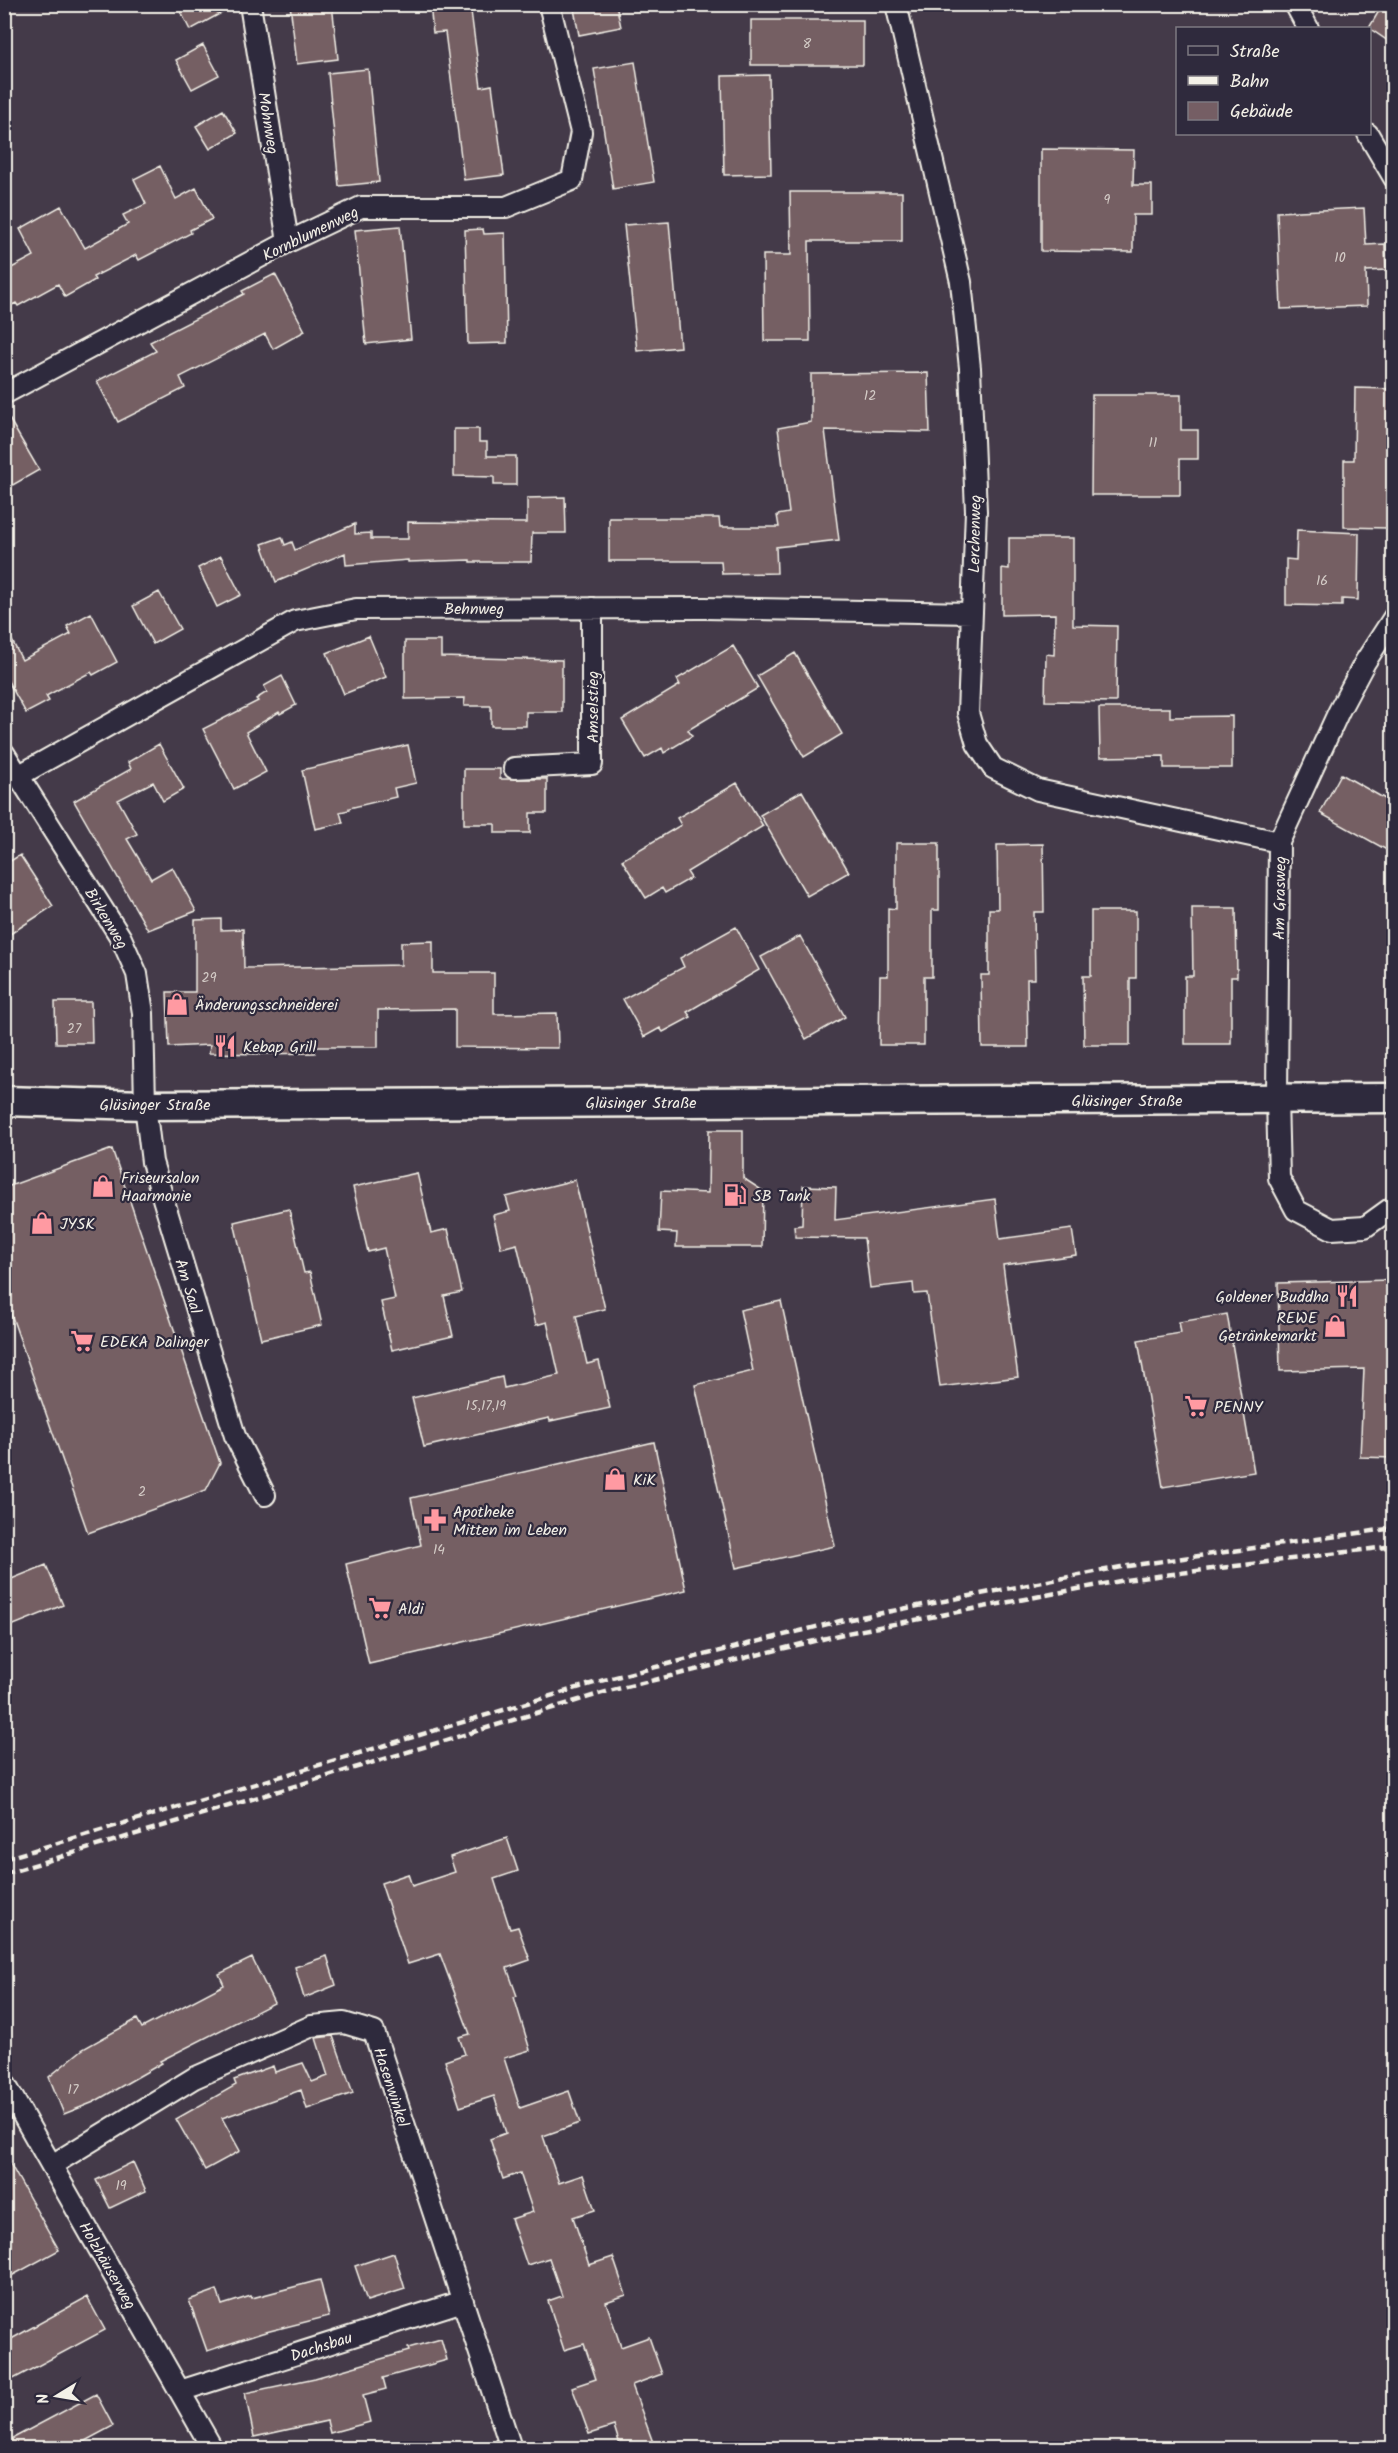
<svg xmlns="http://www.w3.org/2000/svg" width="1398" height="2453" viewBox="0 0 1398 2453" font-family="Kalam,sans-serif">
<rect width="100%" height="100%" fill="#443a49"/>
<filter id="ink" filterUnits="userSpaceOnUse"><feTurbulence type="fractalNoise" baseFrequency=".0167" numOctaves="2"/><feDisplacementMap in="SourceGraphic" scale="12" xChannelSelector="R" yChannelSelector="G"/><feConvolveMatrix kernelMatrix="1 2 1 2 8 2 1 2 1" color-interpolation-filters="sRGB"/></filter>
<g filter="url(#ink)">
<path fill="#755e64" stroke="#f4f1e8" stroke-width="1.5" d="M177,4H238L190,30Z
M290,4H332L338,59L297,64Z
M430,4H470L481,87L492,85L504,175L464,180L445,32L433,33Z
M573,4H616L621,27L579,35Z
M1383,4H1394V45L1369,28Z
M751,20H863V65H751Z
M203,45L219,75L192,89L176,60Z
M635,62L654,182L613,189L594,69Z
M368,69L379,182L339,186L328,73Z
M769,75L771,174L724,175L722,76Z
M223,110L237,133L210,149L196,126Z
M1041,149L1134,150L1133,185H1152V215H1133V252L1041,251Z
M160,166L176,199L196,188L212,219L190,230L191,233L139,260L136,255L93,277L95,280L65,297L58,284L18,306L16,303L4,309V272L34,256L20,229L61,206L85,248L128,224L123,215L146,204L134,179Z
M790,192H902V241H809L810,341H764L763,255H791Z
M1364,208L1366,245L1385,244L1386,270L1366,271L1367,306L1281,309L1277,212Z
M669,222L680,347L637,351L624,225Z
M400,226L411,339L366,344L355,230Z
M483,229L484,234L505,233L507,343L468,344L465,230Z
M275,274L305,331L273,349L265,334L180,377L185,388L118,422L97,381L156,351L150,342L244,294L242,291Z
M928,373L930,432L825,430L839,540L776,547L777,573L722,574L721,561H609V518H719L720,527H779L777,515L789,513L778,428L811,422V374Z
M1355,388L1394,389V481H1388L1387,528L1344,527V460H1354Z
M1092,395H1181V430H1198V459H1180V495H1091Z
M4,410L39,470L4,490Z
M454,429H479V442H487V456H516V485H494V477L454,476Z
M565,497L566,533H532L531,562H470V560L408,562V560L346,565L345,553L276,582L262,544L282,537L285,545L292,542L295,550L355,524V534L371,533V539H408V522L527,523V498Z
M1297,530L1359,533L1358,600L1342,599V606L1286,605V559L1296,560Z
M1009,538H1073V625L1117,626L1116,702L1045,701L1046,654L1054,655L1055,614L1002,615V568L1009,569Z
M221,556L241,595L217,607L198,568Z
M159,592L180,629L153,644L133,606Z
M91,613L117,662L93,675L91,672L46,696L49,701L26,713L4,674V625L22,660L71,634L67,626Z
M369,636L386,677L344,694L327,653Z
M405,641H441V657L562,660V712H526V726H491V706H464L465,698L405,699Z
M733,646L758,688L688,730L692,736L664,753L662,748L645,758L622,720L680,685L677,679Z
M795,653L842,734L804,757L757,676Z
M282,676L296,705L280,714L279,712L246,732L266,772L234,789L203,729L258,701L256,699L267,692L264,686Z
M1099,708H1170V717L1232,716V768H1164V756L1100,757Z
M159,744L184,789L163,801L153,782L118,800L137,834L127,839L151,879L172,867L196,911L148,930L74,801L131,769L128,762Z
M408,745L416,783L394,788L396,797L349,808V810L340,812L343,823L315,829L302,770Z
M464,769H500V779H547V813H530V833H495V824H464Z
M1341,774L1394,804V854L1320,813Z
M737,783L763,826L687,872L691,878L665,893L662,888L646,898L622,860L681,825L677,818Z
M802,791L849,872L807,896L760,815Z
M896,843H939V910H932V977H924V1045H879L880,976H888V908L896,909Z
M1043,844L1044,912H1034L1035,979H1027L1028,1047H982L981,975H989V909H998L997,845Z
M20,855L53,906L4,938V865Z
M1192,908H1236L1237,977H1231V1044H1185V976H1193Z
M1091,911H1136V978H1130V1045H1084L1083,976H1091Z
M221,919V930L243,929L244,968L401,965V942L433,941V973H494V1014L557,1013L558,1048L455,1047V1009L378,1010V1047H315V1053L260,1054L209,1053L210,1045L169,1047L167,992H195V920Z
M736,927L759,970L687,1012L691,1017L663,1032L660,1028L644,1037L623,999L684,967L680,958Z
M800,936L845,1017L806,1039L761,957Z
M55,1002H91L92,1043H56Z
M709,1130H743V1178L763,1191L762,1247H676L677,1233L659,1232L661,1191L708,1193Z
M112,1149L220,1463L206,1490L88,1533L4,1294V1188Z
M417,1173L431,1233L448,1229L462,1292L444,1296L453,1336L392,1350L381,1302L395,1299L384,1248L368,1252L353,1187Z
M575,1180L605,1309L576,1316L587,1364L599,1361L610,1408L550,1421L549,1418L424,1447L412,1398L502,1377L504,1388L559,1375L547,1322L536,1325L517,1244L501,1248L493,1215L510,1211L506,1197Z
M803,1186L836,1187L835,1220L995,1199L1000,1239L1072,1229L1076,1255L1003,1265L1018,1377L940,1387L927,1293L914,1294L913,1283L870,1288L864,1238L795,1237L794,1226L802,1225Z
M289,1209L304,1273L310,1272L322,1325L261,1339L234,1222Z
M1390,1280L1394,1458L1360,1457L1364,1369L1280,1371L1278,1283Z
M781,1301L835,1546L736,1568L695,1385L753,1371L740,1310Z
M1227,1314L1254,1472L1163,1487L1138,1340L1181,1333L1179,1322Z
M654,1442L686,1590L369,1664L346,1564L421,1545L411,1498Z
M46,1565L63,1605L4,1629V1582Z
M507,1838L518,1871L494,1879L510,1929L518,1927L530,1960L507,1968L517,1996L514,1997L530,2050L504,2058L520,2108L569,2091L580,2123L543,2136L559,2183L583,2175L595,2210L573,2217L589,2265L613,2257L626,2295L606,2302L621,2347L649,2337L662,2374L632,2385L655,2448H621L614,2426L589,2434L572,2387L596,2379L584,2344L564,2350L548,2301L562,2296L549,2258L527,2265L511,2219L533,2212L520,2173L503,2179L490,2139L506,2133L494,2096L460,2107L445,2061L465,2054L459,2037L470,2034L440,1954L408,1964L381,1883L408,1874L412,1886L455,1872L450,1857Z
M327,1956L336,1985L304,1998L295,1967Z
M252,1958L274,2003L160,2061L162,2063L94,2102L64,2114L49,2077L83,2049L137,2019L142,2028L224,1985L219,1974Z
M333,2036L353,2093L307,2109L301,2090L222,2118L240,2151L205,2170L176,2119L236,2085L234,2080L273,2066L275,2072L303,2063L312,2082L328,2076L316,2038Z
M4,2153L59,2250L4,2280Z
M133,2162L146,2191L110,2208L96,2180Z
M394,2253L405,2289L367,2301L355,2266Z
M320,2280L329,2316L262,2333L207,2351L189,2300L217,2290L222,2305L251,2296L252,2298Z
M87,2297L105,2330L4,2384V2343Z
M441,2339L447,2360L383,2378L386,2389L363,2395L370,2422L330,2433L327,2421L254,2437L245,2393L315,2378L409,2351L408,2348Z
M96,2394L113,2426L72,2448H4V2443Z"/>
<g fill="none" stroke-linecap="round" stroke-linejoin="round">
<g stroke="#f4f1e8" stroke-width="24">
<path id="street" d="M250,4L288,242
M896,4L961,282L970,368L976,511L968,713L977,744L993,768L1038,790L1279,842
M1295,4L1308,28
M1368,134L1394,178
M4,394L288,242L361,207H506L572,180L581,132L549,4
M1394,617L1365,662L1339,711L1279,842L1277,1098L1279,1178L1296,1210L1332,1229L1365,1227L1394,1206
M4,753L121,938L137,974L143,1013L145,1105L152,1162L235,1436L265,1495
M514,768L592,764V608
M18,776L295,621L356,609L705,608L972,613
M4,2082L212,2448
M52,2165L194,2078L312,2026L344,2023L374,2032L511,2448
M180,2391L463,2301"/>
</g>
<g stroke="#f4f1e8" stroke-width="33">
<path id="secondary" d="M4,1101L145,1105L1394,1098"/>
</g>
<use href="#street" stroke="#2f2a3d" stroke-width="20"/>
<use href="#secondary" stroke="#2f2a3d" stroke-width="28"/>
<path stroke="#f4f1e8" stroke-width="4.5" stroke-dasharray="9 4.5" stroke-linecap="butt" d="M4,1859L604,1680L840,1621L1121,1567L1394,1528
M4,1874L609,1691L847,1633L1125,1580L1394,1546"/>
</g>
</g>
<defs>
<g id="shop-bare" transform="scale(1.8)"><path d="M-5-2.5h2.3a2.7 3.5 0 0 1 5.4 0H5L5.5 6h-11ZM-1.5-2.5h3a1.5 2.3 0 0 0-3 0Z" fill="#ff9aa2" stroke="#2f2a3d" stroke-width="2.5" paint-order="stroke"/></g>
<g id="restaurant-bare" transform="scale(1.8)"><path d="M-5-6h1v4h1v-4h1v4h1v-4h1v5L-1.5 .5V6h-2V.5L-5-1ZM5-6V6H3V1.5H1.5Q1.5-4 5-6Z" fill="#ff9aa2" stroke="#2f2a3d" stroke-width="2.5" paint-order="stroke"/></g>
<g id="fuel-bare" transform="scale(1.8)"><path d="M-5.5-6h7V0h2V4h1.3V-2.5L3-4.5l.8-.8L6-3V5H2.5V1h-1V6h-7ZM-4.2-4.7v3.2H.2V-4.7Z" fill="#ff9aa2" stroke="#2f2a3d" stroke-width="2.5" paint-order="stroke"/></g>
<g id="supermarket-bare" transform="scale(1.8)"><path d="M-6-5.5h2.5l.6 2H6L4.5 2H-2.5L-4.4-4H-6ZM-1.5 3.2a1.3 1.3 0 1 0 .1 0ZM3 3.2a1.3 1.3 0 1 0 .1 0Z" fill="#ff9aa2" stroke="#2f2a3d" stroke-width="2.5" paint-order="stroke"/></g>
<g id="pharmacy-bare" transform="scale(1.8)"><path d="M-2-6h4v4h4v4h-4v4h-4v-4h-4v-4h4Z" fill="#ff9aa2" stroke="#2f2a3d" stroke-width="2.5" paint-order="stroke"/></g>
</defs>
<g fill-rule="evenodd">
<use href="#shop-bare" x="177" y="1004"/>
<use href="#restaurant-bare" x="225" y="1046"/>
<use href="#shop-bare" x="103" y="1186"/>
<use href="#fuel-bare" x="735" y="1195"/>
<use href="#shop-bare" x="42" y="1223"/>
<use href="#restaurant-bare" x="1347" y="1296"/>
<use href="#shop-bare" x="1335" y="1326"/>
<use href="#supermarket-bare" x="82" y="1341"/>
<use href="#supermarket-bare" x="1196" y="1406"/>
<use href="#shop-bare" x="615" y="1479"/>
<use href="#pharmacy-bare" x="435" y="1520"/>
<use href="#supermarket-bare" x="380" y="1608"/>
</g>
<g text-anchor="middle" stroke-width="4.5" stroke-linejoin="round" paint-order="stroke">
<g font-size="14" fill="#d4ccc7">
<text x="807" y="48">8</text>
<text x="1107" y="204">9</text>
<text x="1340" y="262">10</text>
<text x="870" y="400">12</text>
<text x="1153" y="447">11</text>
<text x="1322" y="585">16</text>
<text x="209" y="982">29</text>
<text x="74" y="1033">27</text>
<text x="486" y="1410">15,17,19</text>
<text x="142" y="1496">2</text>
<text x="439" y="1554">14</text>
<text x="73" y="2094">17</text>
<text x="121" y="2190">19</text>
</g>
<g font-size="16" fill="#f4f1e8" stroke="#2f2a3d">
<text transform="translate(269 123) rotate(81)" y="6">Mohnweg</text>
<text transform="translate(310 233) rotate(-26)" y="6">Kornblumenweg</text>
<text transform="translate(974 534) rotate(-89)" y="6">Lerchenweg</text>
<text x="474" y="614">Behnweg</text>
<text transform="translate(592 707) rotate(-90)" y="6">Amselstieg</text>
<text transform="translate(1279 898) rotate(-89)" y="6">Am Grasweg</text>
<text transform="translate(107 918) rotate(59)" y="6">Birkenweg</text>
<text x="1127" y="1106">Glüsinger Straße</text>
<text x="641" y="1108">Glüsinger Straße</text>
<text x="155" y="1110">Glüsinger Straße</text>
<text transform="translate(189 1286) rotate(73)" y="6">Am Saal</text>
<text transform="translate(392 2087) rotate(72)" y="6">Hasenwinkel</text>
<text transform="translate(108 2265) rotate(60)" y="6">Holzhäuserweg</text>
<text transform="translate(321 2346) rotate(-18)" y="6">Dachsbau</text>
</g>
<g font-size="16" fill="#f4f1e8" stroke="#2f2a3d" text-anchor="start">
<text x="195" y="1010">Änderungsschneiderei</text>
<text x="243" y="1052">Kebap Grill</text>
<text x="121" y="1183">Friseursalon<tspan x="121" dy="18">Haarmonie</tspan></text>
<text x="753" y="1201">SB Tank</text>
<text x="60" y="1229">JYSK</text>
<text x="1329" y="1302" text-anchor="end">Goldener Buddha</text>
<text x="1317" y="1323" text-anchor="end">REWE<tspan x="1317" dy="18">Getränkemarkt</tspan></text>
<text x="100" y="1347">EDEKA Dalinger</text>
<text x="1214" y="1412">PENNY</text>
<text x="633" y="1485">KiK</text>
<text x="453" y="1517">Apotheke<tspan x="453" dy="18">Mitten im Leben</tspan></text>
<text x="398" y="1614">Aldi</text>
</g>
</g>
<rect width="1398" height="2453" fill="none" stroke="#2f2a3d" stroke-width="24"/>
<rect x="12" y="12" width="1374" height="2429" fill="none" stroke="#f4f1e8" stroke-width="2" filter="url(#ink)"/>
<rect x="1176" y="27" width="195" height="108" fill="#2f2a3d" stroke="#7e7a81" stroke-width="1.5"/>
<rect x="1188" y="46" width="30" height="9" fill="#2f2a3d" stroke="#7e7a81" stroke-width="1.5"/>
<text x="1230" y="57" font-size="18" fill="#f4f1e8">Straße</text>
<rect x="1188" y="76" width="30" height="9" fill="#f4f1e8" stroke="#7e7a81" stroke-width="1.5"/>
<text x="1230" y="87" font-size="18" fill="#f4f1e8">Bahn</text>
<rect x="1188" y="102" width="30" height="18" fill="#755e64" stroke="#7e7a81" stroke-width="1.5"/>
<text x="1230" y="117" font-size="18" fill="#f4f1e8">Gebäude</text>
<g transform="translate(57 2396) rotate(259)" stroke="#2f2a3d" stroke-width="4.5" paint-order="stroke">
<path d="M0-4.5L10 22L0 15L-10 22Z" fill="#f4f1e8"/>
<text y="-9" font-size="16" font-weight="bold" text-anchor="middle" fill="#f4f1e8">N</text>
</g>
</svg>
